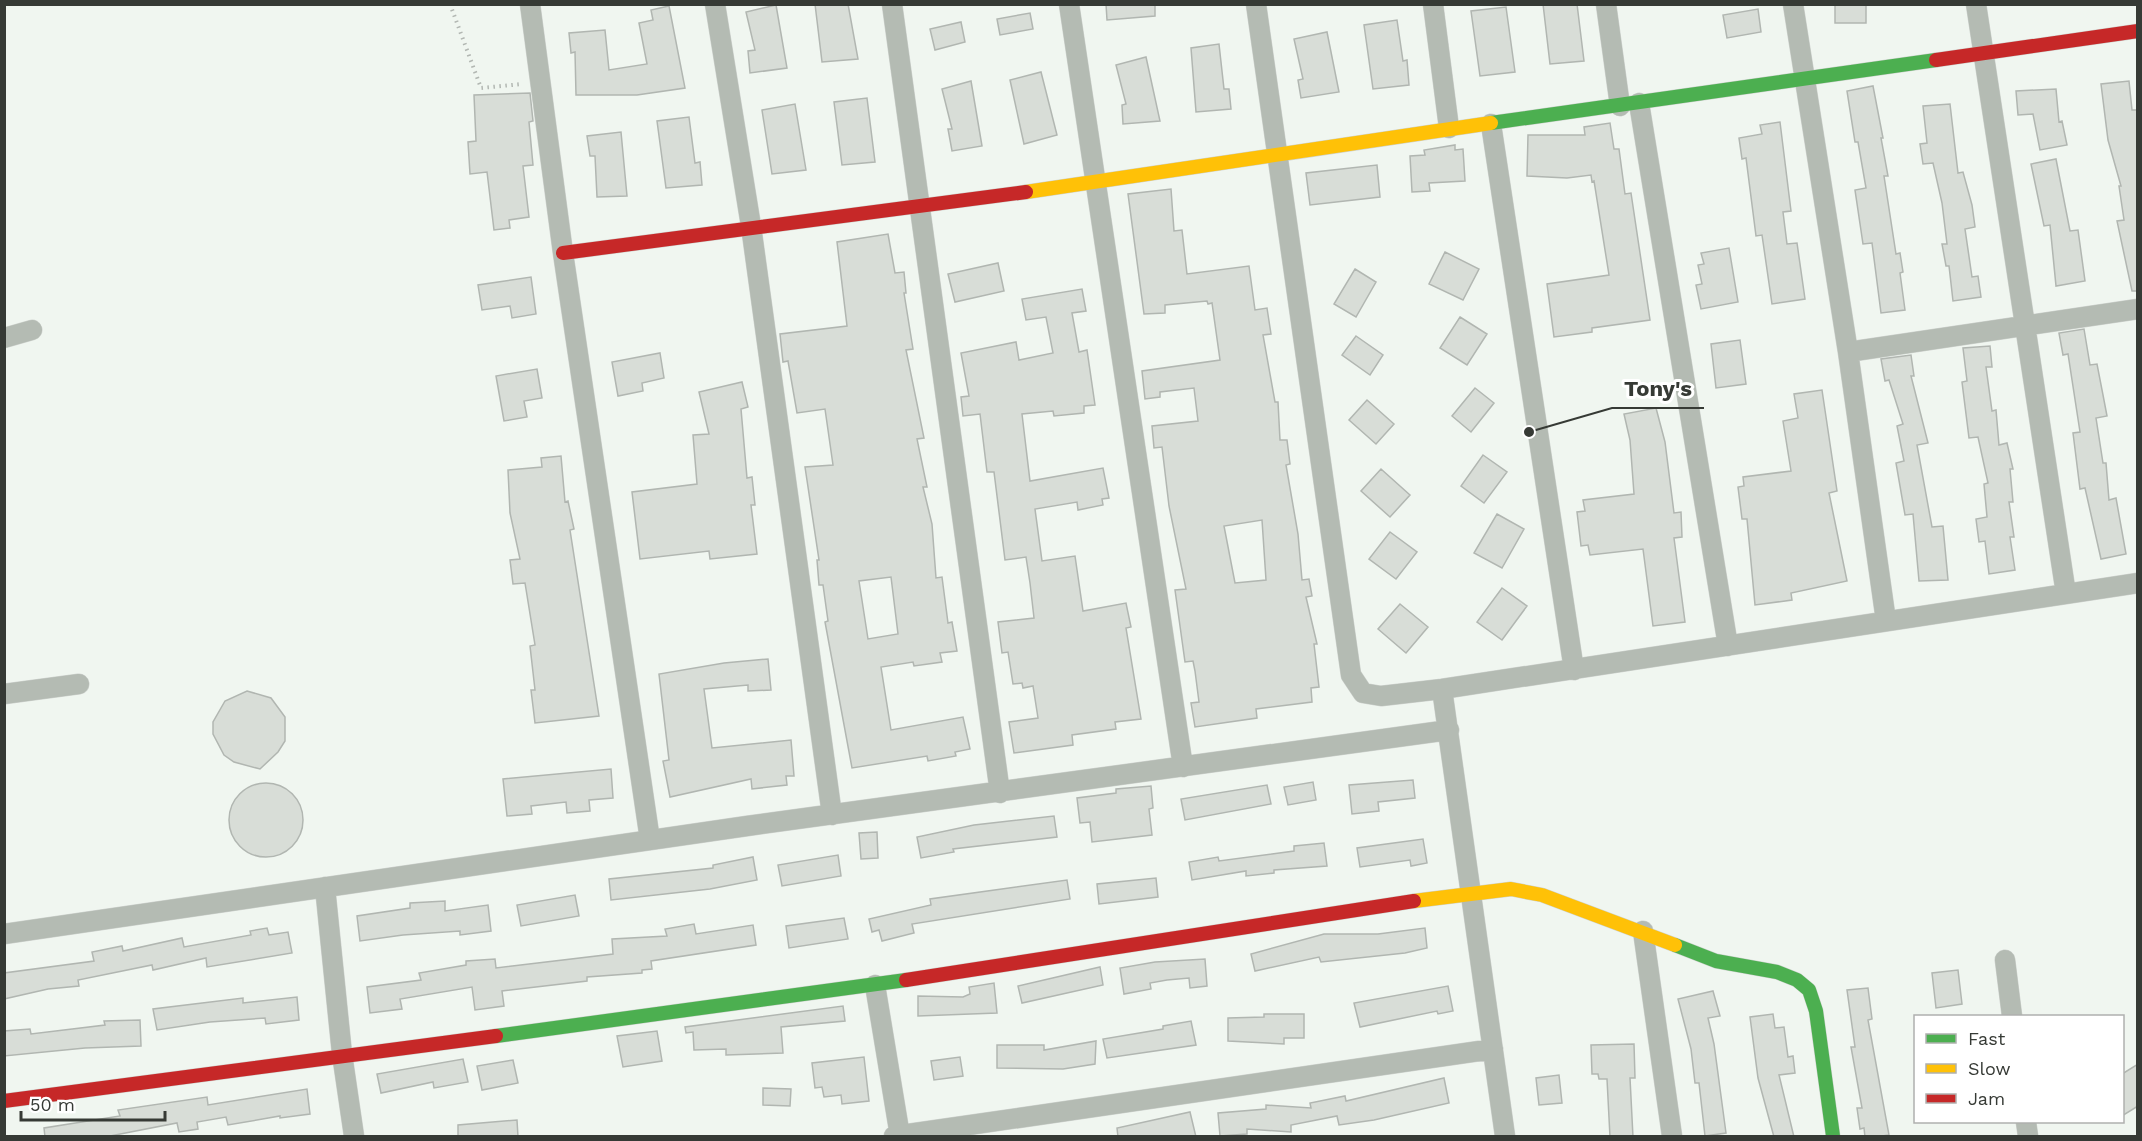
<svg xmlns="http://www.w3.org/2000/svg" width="2142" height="1141" viewBox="0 0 2142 1141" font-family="'Work Sans',sans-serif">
<rect width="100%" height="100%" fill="#f0f6f0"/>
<path fill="#d8ddd7" stroke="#b1b6b1" stroke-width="1.5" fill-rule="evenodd" d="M815,4H848L858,59L822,62Z
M1106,4H1155V16L1107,20Z
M1543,4H1577L1584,61L1550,64Z
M1835,4H1866V23H1835Z
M776,5L787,68L750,73L748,51L755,50L746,12Z
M669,6L685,88L637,95H576L575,52L571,53L569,33L605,30L609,70L647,64L639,23L653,20L651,10Z
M1506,7L1515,72L1480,76L1471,11Z
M1758,9L1761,32L1727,38L1723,15Z
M1030,13L1033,29L1000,35L997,19Z
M1397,20L1403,61L1407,60L1409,85L1373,89L1364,25Z
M961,22L965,42L935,50L930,29Z
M1327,32L1339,92L1301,98L1298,80L1303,79L1294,39Z
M1219,44L1224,89H1229L1231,109L1196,112L1191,48Z
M1146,57L1160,121L1123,124L1122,105L1126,104L1116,65Z
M1041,72L1057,135L1024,144L1010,80Z
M971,81L982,146L952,151L948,129H952L942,89Z
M2129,81L2132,110H2138V291H2132L2117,221L2124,220L2119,186H2121L2108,140L2101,84Z
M1873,86L1883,138H1881L1888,176H1884L1896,254L1900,253L1903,272L1900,273L1905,310L1881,313L1872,243L1863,244L1855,190L1866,188L1858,142H1855L1847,91Z
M2056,89L2059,122L2062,121L2067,145L2040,150L2033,114L2018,115L2016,91Z
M530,93L533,121L529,122L533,165L523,166L529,217L509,220L510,228L494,230L487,172L470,174L468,142L476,141L474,95Z
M867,98L875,162L842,165L834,102Z
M795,104L806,170L772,174L762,110Z
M1950,104L1958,173L1963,172L1972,205L1975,227L1965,229L1972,277L1978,276L1981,297L1953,301L1949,266H1946L1942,244H1947L1942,203L1933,163L1923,164L1920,144L1927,143L1923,106Z
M689,117L695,163L700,162L702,185L666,188L657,121Z
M1780,122L1791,211L1783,212L1787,244L1797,243L1805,299L1772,304L1762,235L1756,236L1746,158L1742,159L1739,138L1762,134L1760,125Z
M1610,123L1614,149H1619L1625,194L1631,193L1650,320L1592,328V332L1554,337L1547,284L1609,275L1594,181L1592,182L1591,175L1567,178L1527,176L1528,135H1585L1584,127Z
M621,132L627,196L597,197L595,156H590L587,136Z
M1455,145V150L1463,149L1465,181L1429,183L1430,191L1412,192L1410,156L1425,155L1424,150Z
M2056,159L2070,231L2078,230L2085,281L2056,286L2050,225L2044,226L2031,164Z
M1377,165L1380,197L1310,205L1306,173Z
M1171,189L1174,231L1182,230L1187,274L1249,266L1255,310L1267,308L1271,334L1263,335L1275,402H1278L1280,440H1287L1290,464L1286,465L1298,534L1302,580L1309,579L1312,596L1306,597L1317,644H1314L1319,687L1311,688L1312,702L1256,709L1257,718L1195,727L1191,703L1199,702L1195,671L1193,661L1185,662L1175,590L1186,589L1169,506L1162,447L1154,448L1152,426L1198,421L1194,388L1160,392V397L1145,399L1142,371L1220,360L1212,303L1208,304L1207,301L1165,305V313L1144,314L1128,194ZM1262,520L1266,580L1235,583L1224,526Z
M888,234L895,273L904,272L906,293H904L913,349L906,350L924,438L917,439L927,487H923L932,524L936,578L942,577L948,623L952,622L957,651L940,653L942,662L914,666L913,662L881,667L891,730L963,717L970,749L955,752L956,756L928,761L927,756L852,768L825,622L828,621L823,585H819L817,560H819L805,467L833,465L825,409L797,413L788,361L783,362L780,334L847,326L837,242ZM891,577L898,634L868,639L859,581Z
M1729,248L1738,302L1701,309L1696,285L1702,284L1698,265L1704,264L1701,253Z
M1445,252L1479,269L1463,300L1429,284Z
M998,263L1004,291L955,302L948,274Z
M1355,269L1376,282L1356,317L1334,304Z
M531,277L536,314L512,318L510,306L482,310L478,285Z
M1082,289L1086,311L1072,313L1079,352L1087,350L1095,405L1084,406V413L1054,416L1053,411L1022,414L1030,481L1103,468L1109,498L1102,499L1103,505L1078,510L1077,502L1035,509L1042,561L1075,556L1083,611L1126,603L1131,627L1126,628L1141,719L1115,722L1116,729L1072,735L1073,745L1014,753L1009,722L1038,718L1033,686L1023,688L1022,683L1013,684L1008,652L1002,653L998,622L1034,618L1030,583L1026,557L1005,560L994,472H987L980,414L963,416L961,397L969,396L961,353L1016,342L1019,360L1053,353L1046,317L1026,320L1022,299Z
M1460,317L1487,334L1467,365L1440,348Z
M2084,329L2090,365L2097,364L2103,395L2107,416L2096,418L2103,463H2106L2109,500L2116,498L2126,554L2101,559L2085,488L2080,489L2073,433L2080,432L2068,354L2063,355L2059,333Z
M1356,336L1383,355L1370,375L1342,355Z
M1740,340L1746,384L1716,388L1711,344Z
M1990,346L1992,367H1986L1992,411L1996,410L1999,445L2007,443L2013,469H2010L2013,502H2009L2014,537H2010L2015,570L1989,574L1985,541L1979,542L1976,519L1987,517L1984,484L1988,483L1978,437L1969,438L1962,382L1967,381L1963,348Z
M660,353L664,378L642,383L643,391L618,396L612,362Z
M1911,355L1914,376H1911L1928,443L1917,445L1932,527L1943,526L1948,580L1919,581L1913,514L1905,515L1896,463L1904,461L1897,426L1903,424L1889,380L1885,381L1881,359Z
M537,369L542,398L524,401L527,417L504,421L496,376Z
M742,382L748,407L741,409L747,478L752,477L755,505H751L757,554L710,559L709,551L640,559L632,492L697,484L693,435L709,434L699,392Z
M1475,388L1494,403L1471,432L1452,416Z
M1822,390L1837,491L1829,493L1847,581L1791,593L1792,600L1755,605L1747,519H1742L1738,487L1744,486L1743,477L1791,471L1783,421L1798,418L1794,394Z
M1367,400L1394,424L1376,444L1349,420Z
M1656,408L1665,442L1674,513L1681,512L1682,537L1674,538L1685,622L1653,626L1643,549L1590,555L1588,545L1581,546L1577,512L1585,511L1583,500L1634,494L1630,440L1624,414Z
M1483,455L1507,472L1484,503L1461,486Z
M561,456L565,502L568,501L574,529L570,530L599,716L535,723L531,690H535L530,646L535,645L525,583L513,584L510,560L520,559L510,513L508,470L542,467L541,458Z
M1381,469L1410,495L1390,517L1361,491Z
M1497,514L1524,529L1502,568L1474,553Z
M1390,532L1417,552L1396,579L1369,559Z
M1502,588L1527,606L1502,640L1477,622Z
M1400,604L1428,627L1406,653L1378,629Z
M768,659L771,690L748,691V685L704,689L712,748L791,740L794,776H786L787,785L752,789L751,779L670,797L663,761L669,760L659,674L724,663Z
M247,691L271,698L285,717V741L278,752L260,769L234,762L224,755L213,734V722L225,701Z
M611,769L613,798L589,800L590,811L567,813L566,802L531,806L532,814L507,816L503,779Z
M1413,780L1415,798L1378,802L1379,811L1352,814L1349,785Z
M1313,782L1316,800L1288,805L1284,787Z
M229 820a37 37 0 1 1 74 0a37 37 0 1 1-74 0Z
M1267,785L1271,804L1185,820L1181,799Z
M1151,786L1153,808L1149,809L1152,835L1092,842L1090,822L1080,823L1077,798L1116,793V789Z
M1054,816L1057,837L953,849L954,852L921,858L917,837L974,825Z
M877,832L878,858L861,859L859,833Z
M1423,839L1427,863L1411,866L1410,860L1360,867L1357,848Z
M1324,843L1327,866L1274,870V873L1246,876V871L1192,880L1189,862L1218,857L1219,861L1294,851V846Z
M838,855L841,876L782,886L778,865Z
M753,857L757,880L710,889L611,900L609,879L713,868V865Z
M1156,878L1158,897L1099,904L1097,884Z
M1067,880L1070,899L912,924L914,933L882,941L879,930L872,932L869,919L931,905L930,899Z
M575,895L579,916L521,926L517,905Z
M445,901V911L488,905L491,931L460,935V931L403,935L360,941L357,916L410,908V903Z
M844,918L848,939L789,948L786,926Z
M694,924L696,934L753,925L756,945L651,961L652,969L642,970V973L587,977V981L502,991L504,1006L475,1010L472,987L400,999L402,1009L370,1013L367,987L421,980L419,973L466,965V961L495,959L496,968L613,954L612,939L667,936L665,929Z
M267,928L269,935L288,932L292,953L207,967L206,958L153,970L152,965L78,980L79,986L48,989L4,999V973L94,961L92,952L122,946L123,951L182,938L184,947L251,935L250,931Z
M1425,928L1427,948L1405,953L1321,962L1319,957L1255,971L1251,954L1324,934H1378Z
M1205,959L1207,986L1190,988L1189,978L1167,980L1150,983L1151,989L1124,994L1120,968L1155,962Z
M1100,967L1103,985L1022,1003L1018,986Z
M1958,970L1962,1004L1936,1008L1932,973Z
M994,983L997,1013L918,1016V996L963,997L970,994L969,987Z
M1448,986L1453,1011L1438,1014L1437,1011L1360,1027L1354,1003Z
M1868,988L1872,1019L1868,1020L1889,1135L1875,1137H1865L1864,1128L1860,1129L1857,1108H1862L1851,1047H1855L1847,990Z
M1713,991L1720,1016L1708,1018L1714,1044L1726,1133L1705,1136L1699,1083H1695L1691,1049L1678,999Z
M297,997L299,1020L266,1024L265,1018L210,1022L157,1030L153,1009L243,998V1003Z
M843,1006L845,1021L781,1027L783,1053L726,1055V1049L694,1050L693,1032L686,1033L685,1027Z
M1264,1014H1304V1038H1284V1044L1228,1041V1018L1264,1017Z
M1773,1014L1775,1028L1784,1027L1788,1057L1793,1056L1795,1073L1779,1075L1794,1137H1774L1758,1078L1750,1017Z
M140,1020L141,1046L85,1048L4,1056V1031L30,1029L31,1034L105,1025L104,1021Z
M1191,1021L1196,1045L1107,1058L1103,1039L1163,1029V1026Z
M657,1031L662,1061L623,1067L617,1036Z
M1096,1041L1095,1064L1063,1069L997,1068V1045H1044V1050Z
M1634,1044L1635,1078H1630L1633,1137H1610L1607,1079H1599L1598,1074H1592L1591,1045Z
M864,1057L869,1101L842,1104L841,1095L824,1097L822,1087L815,1088L812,1063Z
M960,1057L963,1076L934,1080L931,1061Z
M463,1059L468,1082L434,1088L433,1082L381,1093L377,1074Z
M513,1060L518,1083L482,1090L477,1066Z
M2138,1064V1106L2122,1116V1074Z
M1559,1075L1562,1103L1539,1105L1536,1078Z
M1444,1078L1449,1103L1374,1120L1339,1125L1337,1116L1291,1125V1132L1247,1129V1134L1220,1136L1218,1113L1266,1109V1105L1311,1108L1310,1103L1345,1096L1346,1101Z
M763,1088L791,1089L790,1106L763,1105Z
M307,1089L310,1114L280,1118V1116L228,1125L226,1117L197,1122L198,1129L179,1132L177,1123L105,1137H45L44,1128L120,1116L118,1110L207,1097L208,1105Z
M1190,1112L1196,1137H1118L1117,1128Z
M517,1120L518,1137H458V1125Z"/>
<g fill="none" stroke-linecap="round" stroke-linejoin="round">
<g stroke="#cfd3cf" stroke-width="21">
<path id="street" d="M530,4L563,253L650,840
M715,4L751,226L832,815
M892,4L1000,793
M1069,4L1183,767
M1256,4L1351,675L1363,693L1381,696L1442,689L2138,583
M1433,4L1449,128
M1606,4L1620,106
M1793,4L1848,352L1886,621
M1976,4L2066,594
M1639,103L1728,646
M1491,124L1574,670
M4,338L32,330
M1848,352L2138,309
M1442,689L1505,1136
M4,694L79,684
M325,887L342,1054L354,1136
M1643,931L1672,1136
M4,934L747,826L1449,730
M2005,960L2012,1016
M875,985L900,1136
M2026,1122L2028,1136
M894,1136L1493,1049"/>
</g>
<g stroke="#cfd3cf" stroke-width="15">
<path id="fast" d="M1491,123L1936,60
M1675,945L1716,961L1777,972L1797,980L1809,990L1816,1011L1833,1136
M496,1036L906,980"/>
</g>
<g stroke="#cfd3cf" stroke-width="15">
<path id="slow" d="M1026,192L1491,123
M1414,901L1511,889L1542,895L1675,945"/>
</g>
<g stroke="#cfd3cf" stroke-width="15">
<path id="jam" d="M1936,60L2138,31
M563,253L1026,192
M906,980L1414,901
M4,1101L496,1036"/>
</g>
<path stroke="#b2b7b2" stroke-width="4" stroke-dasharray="1.5 4.5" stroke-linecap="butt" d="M450,4L481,88L522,84"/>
<use href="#street" stroke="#b4bbb3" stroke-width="20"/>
<use href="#fast" stroke="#4caf50" stroke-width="14"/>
<use href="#slow" stroke="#ffc107" stroke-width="14"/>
<use href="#jam" stroke="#c62828" stroke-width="14"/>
</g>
<path fill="none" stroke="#363a35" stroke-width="2" d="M1529 432L1612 408H1704"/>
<circle fill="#363a35" stroke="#fff" stroke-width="2" cx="1529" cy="432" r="6"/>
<g font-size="22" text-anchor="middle" font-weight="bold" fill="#363a35" stroke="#fff" stroke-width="6" stroke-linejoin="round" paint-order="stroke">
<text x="1658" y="396">Tony's</text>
</g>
<rect width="2142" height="1141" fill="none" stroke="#363a35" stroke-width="12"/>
<rect x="1914" y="1015" width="210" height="108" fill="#ffffff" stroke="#afb0ae" stroke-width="1.5"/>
<rect x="1926" y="1034" width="30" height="9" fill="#4caf50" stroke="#afb0ae" stroke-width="1.5"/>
<text x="1968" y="1045" font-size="18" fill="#363a35">Fast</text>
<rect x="1926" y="1064" width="30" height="9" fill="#ffc107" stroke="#afb0ae" stroke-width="1.5"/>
<text x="1968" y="1075" font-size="18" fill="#363a35">Slow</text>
<rect x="1926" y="1094" width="30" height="9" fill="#c62828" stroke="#afb0ae" stroke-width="1.5"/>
<text x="1968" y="1105" font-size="18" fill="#363a35">Jam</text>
<path d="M21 1111v9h144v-9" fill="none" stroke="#363a35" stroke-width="3"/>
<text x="30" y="1111" font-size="18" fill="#363a35" stroke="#ffffff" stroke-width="4.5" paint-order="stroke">50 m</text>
</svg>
